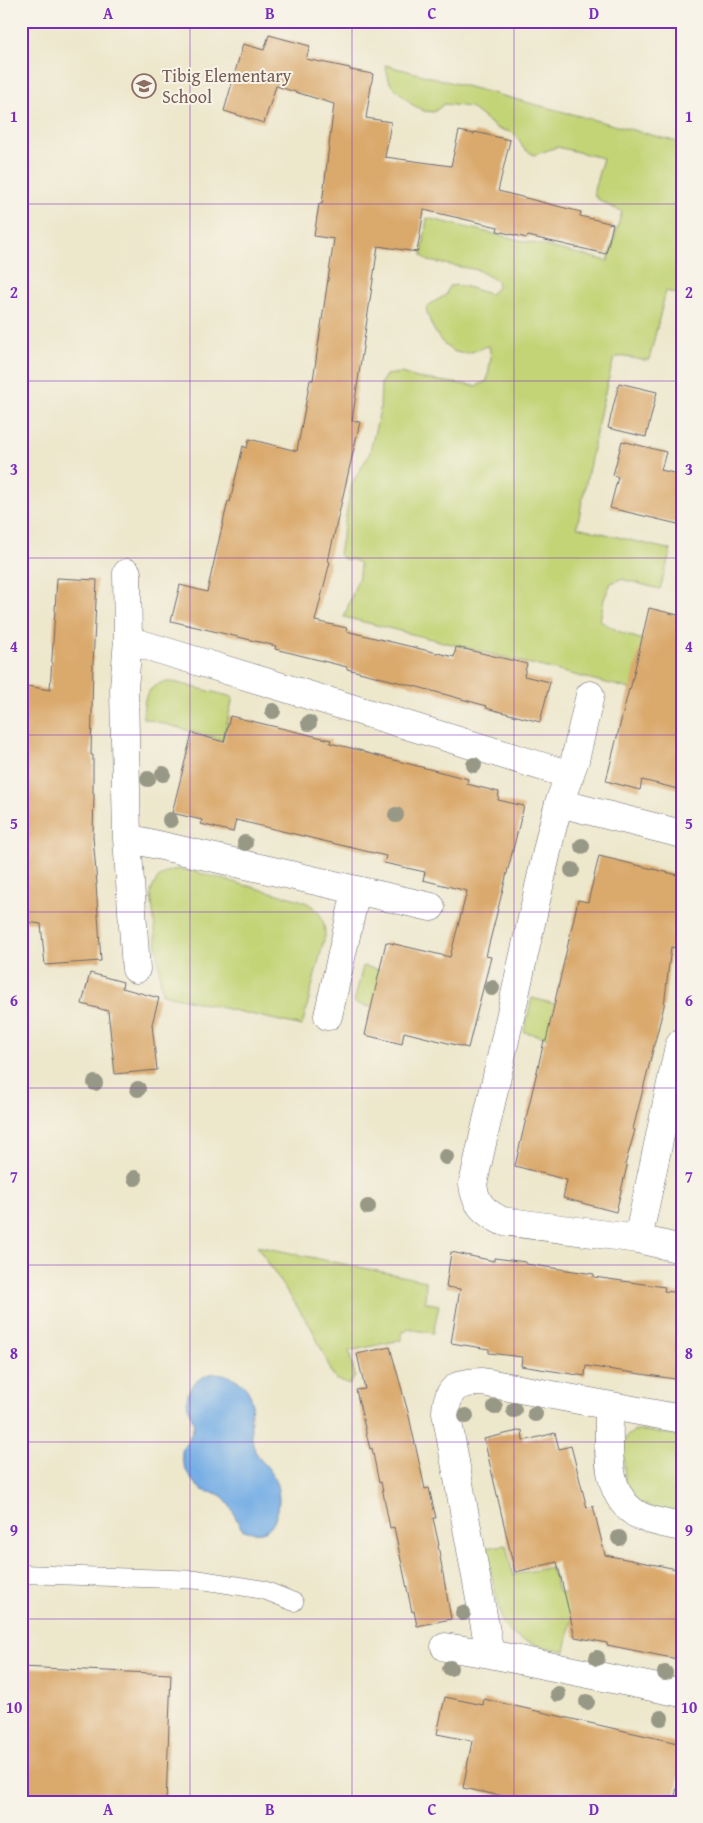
<svg xmlns="http://www.w3.org/2000/svg" width="703" height="1823" viewBox="0 0 703 1823" font-family="'Gentium Book Plus',serif">
<rect width="100%" height="100%" fill="#f7f3e8"/>
<filter id="ink" filterUnits="userSpaceOnUse"><feTurbulence type="fractalNoise" baseFrequency=".02" numOctaves="2"/><feDisplacementMap in="SourceGraphic" scale="10" xChannelSelector="R" yChannelSelector="G"/><feConvolveMatrix kernelMatrix="1 2 1 2 8 2 1 2 1" color-interpolation-filters="sRGB"/></filter>
<filter id="wash" filterUnits="userSpaceOnUse"><feTurbulence type="fractalNoise" baseFrequency=".0096" numOctaves="4" result="noise"/><feDisplacementMap in="SourceGraphic" scale="20" xChannelSelector="R" yChannelSelector="G"/><feGaussianBlur stdDeviation="1.12" result="paint"/><feColorMatrix in="noise" values="0 0 0 0 0 0 0 0 0 0 0 0 0 0 0 0 0 1.4 0 .05"/><feComposite in="paint" operator="in"/></filter>
<g filter="url(#wash)">
<rect width="100%" height="100%" fill="#ede7cc"/>
<path fill="#c3d477" stroke="#727b59" d="M385,65L682,143V295L666,291L649,360C637,361 625,354 614,358L602,404L577,527L671,550L660,589L621,579L611,583L604,599L600,621L618,631L645,641L678,701L344,617L359,576L360,564L354,560L343,559L339,554L352,483L369,455L380,410L381,383L386,375L401,373L417,378L476,386L487,381L491,357L489,346C481,347 473,353 466,353C444,356 430,326 426,308L432,303L446,295L449,286C462,283 477,291 490,294L498,287L497,281L478,270L428,261L422,255L427,218L608,261L622,211L611,207L595,197L594,190L603,158L557,147L534,155L523,148L520,141L511,132L498,129L470,107L444,104L434,112L424,111L411,104L390,83Z
M163,682H173L233,697L223,740L143,718C144,699 144,690 163,682Z
M178,869L192,871L297,899C316,905 325,915 325,936L302,1026L162,994L151,893C155,878 163,871 178,869Z
M363,966L435,983L426,1021L354,1003Z
M532,998L605,1017L598,1050L524,1032Z
M257,1246L426,1281L425,1302L439,1305L433,1333L409,1329L402,1333L401,1340L349,1351L355,1376L349,1385L335,1379L312,1329Z
M634,1431H645L682,1436V1514L653,1508L639,1502L625,1481L623,1446L627,1436Z
M506,1545L513,1575L551,1567L558,1591L561,1593L572,1594L576,1599L565,1651C543,1646 516,1644 503,1624L485,1548Z"/>
<path fill="#76aee5" stroke="#4c6890" d="M215,1373C232,1374 248,1384 252,1401C253,1405 251,1409 251,1413C250,1425 251,1439 255,1451C258,1458 264,1463 269,1469C281,1485 283,1511 270,1527C264,1535 251,1533 242,1529C235,1519 232,1505 223,1497C217,1492 211,1493 205,1491C196,1488 189,1476 185,1468C176,1447 188,1446 193,1429C195,1421 190,1415 188,1407C184,1388 198,1376 215,1373Z"/>
<g id="blocks">
<path fill="#daa96c" d="M269,35L310,46L306,59L350,68V70L373,74L366,118L391,122L385,157L451,166L459,131L474,134L475,132L510,140L498,191L581,212L580,216L613,224L606,254L528,236L527,238L497,231L498,227L424,210L417,252L378,246L352,421L360,422L328,561L330,562L315,621L347,628L346,631L454,657L456,647L527,664L524,676L550,682L540,722L486,708L487,706L414,686L347,669V667L275,649L276,646L171,621L180,585L207,592L228,501L230,502L243,446L247,448L249,439L297,451L310,380H313L334,239L314,236L319,204H322L334,104L276,86L264,123L224,111L243,44L264,50Z
M619,383L657,392L646,437L608,428Z
M622,441L666,452L661,470L682,475V525L610,508L618,477L613,475Z
M57,578L97,580L93,664L91,755H93V793H94L93,837L97,884H96L101,961L45,965L41,924L21,921V685L50,690Z
M649,608L682,616V790L642,780L640,790L606,781L629,689L630,690Z
M230,716L331,740L330,743L363,751V752L468,779L467,784L499,792L498,800L524,806L486,956L491,957L468,1048L404,1032L402,1044L365,1035L386,942L450,957L467,891L423,880L425,872L384,863L386,856L236,820L233,832L201,824L202,820L172,813L192,733L224,742Z
M599,856L682,876V949L671,947L664,1006L633,1129L635,1130L625,1165L627,1166L616,1212L563,1198L567,1180L515,1166L544,1041H546L578,900L588,902Z
M90,973L123,982L122,988L159,998L152,1024L157,1070L115,1074L108,1011L82,1004Z
M451,1252L494,1261V1258L526,1262V1264L594,1274V1277L665,1287L664,1291L682,1293V1380L586,1366L585,1376L521,1366L522,1357L489,1353V1349L451,1343L460,1289L446,1287Z
M390,1347L408,1412L425,1489L429,1488L436,1518H433L439,1545H438L451,1619L417,1626L414,1611L412,1612L394,1527L390,1528L381,1482L379,1483L372,1448L370,1449L356,1390L365,1389L357,1354Z
M522,1430L523,1441L555,1433L559,1449L571,1446L587,1508L593,1506L605,1555L682,1570V1660L607,1645V1643L575,1637L557,1562L515,1572L484,1439Z
M21,1667L171,1674L166,1802H21Z
M445,1697L483,1705L484,1699L682,1744V1762L674,1802H500L502,1796L463,1788L472,1741L437,1734Z"/>
</g>
</g>
<g filter="url(#ink)">
<use href="#blocks" fill-opacity="0" stroke="#69676e" stroke-width="1"/>
<g fill="none" stroke-linecap="round" stroke-linejoin="round">
<g stroke="#69676e" stroke-width="19">
<path id="service" d="M21,1574L202,1580L264,1590L294,1602"/>
</g>
<g stroke="#69676e" stroke-width="29">
<path id="minor" d="M127,573L128,640L124,688L127,838L136,969
M128,640L570,775
M590,695L575,760L559,803L551,833L473,1184C475,1204 484,1212 502,1221L638,1239L682,1249
M559,803L682,834
M127,838L431,907
M328,1016L356,891
M638,1239L679,1046L682,1042
M609,1406C610,1442 601,1496 640,1516C653,1522 668,1524 682,1527
M445,1647L490,1654L682,1693
M490,1654L446,1412C447,1387 459,1382 482,1382L682,1419"/>
</g>
<use href="#service" stroke="#fff" stroke-width="18"/>
<use href="#minor" stroke="#fff" stroke-width="28"/>
</g>
<g fill="#989886">
<circle cx="273" cy="711" r="8"/>
<circle cx="309" cy="723" r="8"/>
<circle cx="474" cy="765" r="8"/>
<circle cx="163" cy="774" r="8"/>
<circle cx="148" cy="779" r="8"/>
<circle cx="396" cy="815" r="8"/>
<circle cx="170" cy="820" r="8"/>
<circle cx="245" cy="843" r="8"/>
<circle cx="582" cy="846" r="8"/>
<circle cx="572" cy="870" r="8"/>
<circle cx="492" cy="988" r="8"/>
<circle cx="95" cy="1083" r="8"/>
<circle cx="138" cy="1089" r="8"/>
<circle cx="446" cy="1157" r="8"/>
<circle cx="135" cy="1178" r="8"/>
<circle cx="368" cy="1207" r="8"/>
<circle cx="495" cy="1407" r="8"/>
<circle cx="514" cy="1410" r="8"/>
<circle cx="535" cy="1414" r="8"/>
<circle cx="466" cy="1416" r="8"/>
<circle cx="619" cy="1538" r="8"/>
<circle cx="463" cy="1613" r="8"/>
<circle cx="597" cy="1658" r="8"/>
<circle cx="450" cy="1668" r="8"/>
<circle cx="665" cy="1673" r="8"/>
<circle cx="558" cy="1694" r="8"/>
<circle cx="587" cy="1702" r="8"/>
<circle cx="661" cy="1718" r="8"/>
</g>
</g>
<path fill="none" stroke="#7b2cbf" stroke-width="1" stroke-opacity="0.55" d="M190,21V1802M352,21V1802M514,21V1802M21,204H682M21,381H682M21,558H682M21,735H682M21,912H682M21,1088H682M21,1265H682M21,1442H682M21,1619H682"/>
<defs>
<g id="school-ring" transform="scale(1.25)"><circle r="9.5" fill="#f7f3e8" stroke="#8d6e63" stroke-width="1.5"/><path d="M0-5L7-2L0 1L-7-2ZM-4 1L0 2.5L4 1V4Q0 6-4 4Z" fill="#8d6e63"/></g>
</defs>
<g fill-rule="evenodd">
<use href="#school-ring" x="144" y="86"/>
</g>
<g text-anchor="middle" stroke-width="4" stroke-linejoin="round" paint-order="stroke">
<g font-size="18" fill="#785e54" stroke="#f7f3e8" text-anchor="start">
<text x="162" y="82">Tibig Elementary<tspan x="162" dy="21">School</tspan></text>
</g>
</g>
<rect width="703" height="1823" fill="none" stroke="#f7f3e8" stroke-width="55"/>
<rect x="28" y="28" width="648" height="1768" fill="none" stroke="#7b2cbf" stroke-width="2"/>
<g font-size="16" text-anchor="middle" font-weight="bold" fill="#7b2cbf">
<text x="108" y="19">A</text>
<text x="270" y="19">B</text>
<text x="432" y="19">C</text>
<text x="594" y="19">D</text>
<text x="14" y="122">1</text>
<text x="689" y="122">1</text>
<text x="14" y="298">2</text>
<text x="689" y="298">2</text>
<text x="14" y="475">3</text>
<text x="689" y="475">3</text>
<text x="14" y="652">4</text>
<text x="689" y="652">4</text>
<text x="14" y="829">5</text>
<text x="689" y="829">5</text>
<text x="14" y="1006">6</text>
<text x="689" y="1006">6</text>
<text x="14" y="1182">7</text>
<text x="689" y="1182">7</text>
<text x="14" y="1359">8</text>
<text x="689" y="1359">8</text>
<text x="14" y="1536">9</text>
<text x="689" y="1536">9</text>
<text x="14" y="1713">10</text>
<text x="689" y="1713">10</text>
<text x="108" y="1815">A</text>
<text x="270" y="1815">B</text>
<text x="432" y="1815">C</text>
<text x="594" y="1815">D</text>
</g>
</svg>
